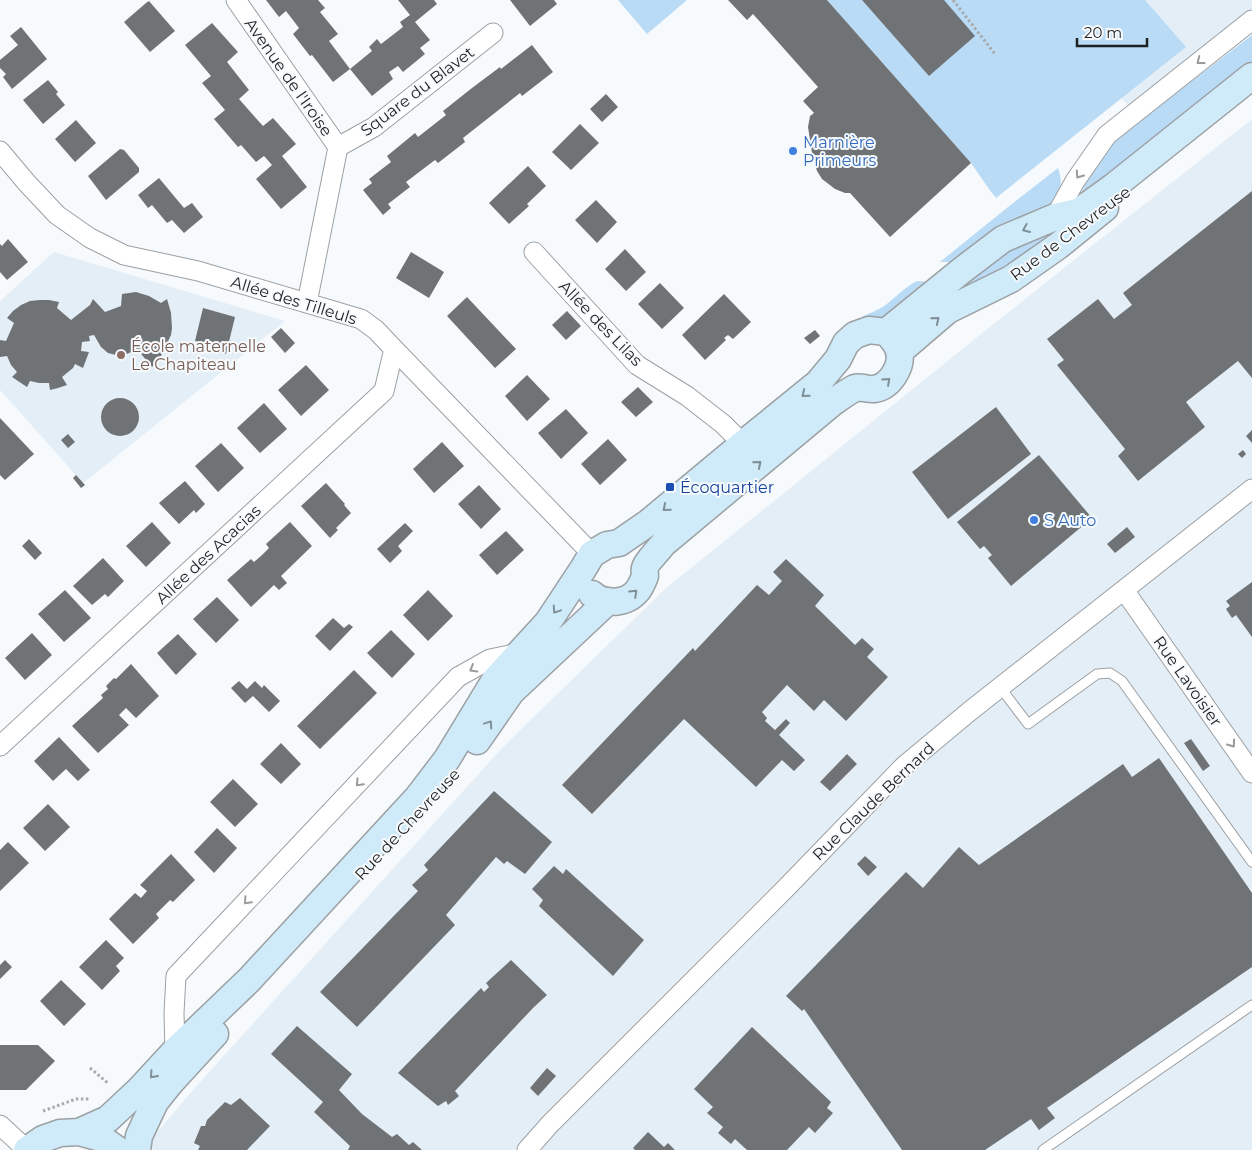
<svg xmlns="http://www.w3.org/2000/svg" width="1252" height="1150" viewBox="0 0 1252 1150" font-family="Montserrat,sans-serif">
<rect width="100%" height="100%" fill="#f6fafd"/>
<path fill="#e4eef7" d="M1094,0H1252V15L1133,111L1059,30Z
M1252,119V1150H142L193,1090L503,747L665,589L981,334Z
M54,252L285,321L83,483L0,390V301Z"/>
<path fill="#badbf5" d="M618,0H687L647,34Z
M827,0H1145L1186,47L996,198L989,189L971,163Z
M1252,35V68L1078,202L1088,176L1115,140Z
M1058,168C1064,186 1060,192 1050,207L955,262H940L1008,207Z
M1071,225L1023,260L897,329L1001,251Z
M917,281L931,282L886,318L875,319L862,317C869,313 877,311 884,306C895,298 905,287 917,281Z"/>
<path fill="#707376" d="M266,0H318L325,8L320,12L338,34L329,41L350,69L333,82L312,55L310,56L293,34L299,28L286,11L279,17Z
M398,0H434L437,4L415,22L430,40L420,48L425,54L403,72L398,66L389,72L393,79L372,96L350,69L372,51L369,47L377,39L381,44L403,27L400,22L410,15Z
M510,0H554L557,4L530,26Z
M728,0H827L971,163L890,237L850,193H845L835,189L822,179L817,171L812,153L808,127L810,116L814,113L803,101L818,87L753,14L747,20Z
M862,0H944L975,36L929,76Z
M149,1L175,31L150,52L124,22L146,3Z
M212,23L238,52L227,62L249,90L239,99L263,126L273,118L296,144L282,156L307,187L281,209L256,179L272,165L264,156L256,162L241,145L238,147L214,119L225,110L202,83L211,76L185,45Z
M21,27L47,59L12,89L3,77L6,74L0,68V60L18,45L10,36Z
M532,45L553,72L522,96L520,93L463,138L465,142L438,163L435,160L406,182L410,187L388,204L391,208L383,215L363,190L372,183L369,179L391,162L387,156L415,133L418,137L446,115L443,111L472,88L500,67L501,69Z
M48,80L58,92L56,94L65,105L43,124L23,100Z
M606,94L618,107L602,122L590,109Z
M76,120L96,143L75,162L55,139Z
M580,124L599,143L571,170L552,152Z
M120,149L124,150L139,168V172L106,200L88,176Z
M528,166L546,186L527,204L529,206L509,224L489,203Z
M159,178L184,208L192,203L203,217L184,233L172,220L167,223L152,205L148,208L138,195Z
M1252,191V378L1238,361L1186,402L1205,427L1138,481L1118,456L1125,449L1057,365L1064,360L1047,339L1098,299L1114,319L1132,305L1123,293Z
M596,200L617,222L597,243L575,220Z
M8,239L28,262L7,280L0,272V244L2,246Z
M625,249L646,272L626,291L605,269Z
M411,252L444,272L429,298L396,278Z
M660,283L684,308L662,329L638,304Z
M136,292L149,296L161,303L167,299L171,313L172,328L171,335L160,358L152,367L137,349L125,355L120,356L108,353L101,347L94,335L89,336L90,341L82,342L81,351L89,352L83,368L75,364L73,368L62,377L67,385L58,388L50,390L49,383H39L30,381L27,387L12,377L17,372L11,365L7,356L0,357V340L6,341L14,323L7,318L13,311L21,305L30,301L40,300H49L59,302L57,308L71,320L90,305L93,299L105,312L121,306L122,294Z
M724,294L751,322L733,339L728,335L724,338L726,340L705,360L682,335Z
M467,297L516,349L495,368L447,316Z
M203,308L235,317L226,354L210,350L211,345L195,341Z
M567,311L581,326L566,340L552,325Z
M281,328L295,343L285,353L271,337Z
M815,330L820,336L810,344L804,338Z
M306,365L329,390L301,416L278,390Z
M527,375L550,399L527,421L505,396Z
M638,387L653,402L636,417L621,402Z
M101 417a19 19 0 1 1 38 0a19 19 0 1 1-38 0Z
M264,403L287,429L260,453L237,428Z
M996,407L1031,454L948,519L912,472Z
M566,409L588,433L561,459L538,433Z
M0,418L34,454L5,480L0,475Z
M1252,430V443L1246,436Z
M68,434L75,442L68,448L61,440Z
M608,439L627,460L600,485L581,464Z
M442,442L464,466L434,493L413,469Z
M221,443L244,468L218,492L195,466Z
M1243,450L1246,454L1242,458L1238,454Z
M1039,455L1092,518L1011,586L988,558L992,555L984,546L980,549L957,522Z
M76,475L85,485L81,488L73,478Z
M185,481L205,504L196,513L194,510L179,524L159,503Z
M326,483L345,504L344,505L351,513L336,528L338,530L330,538L301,506Z
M479,485L501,509L481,529L458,504Z
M152,522L171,543L146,567L126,546Z
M290,522L312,546L281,576L287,583L279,590L274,585L251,607L227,580L251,559L254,562L262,555L269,548L266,544Z
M405,523L413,531L398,546L402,551L390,563L377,549Z
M1127,527L1135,537L1115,553L1107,544Z
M506,531L524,550L497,575L479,555Z
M29,539L42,553L35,560L22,546Z
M103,558L124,581L108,597L105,594L92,605L73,586Z
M786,559L824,595L815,606L855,645L862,638L874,649L867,657L888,677L846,721L824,700L814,711L787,685L762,712L767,718L765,721L775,730L786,719L790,723L779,735L805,760L794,771L782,760L756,787L684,719L592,814L562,785L693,648L695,651L757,585L769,595L782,581L773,572Z
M1252,582V637L1236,615L1232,618L1226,609L1230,606L1226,601Z
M65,590L91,618L64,642L38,614Z
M428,590L453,616L428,641L403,615Z
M217,597L239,620L216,643L193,619Z
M333,618L344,628L349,624L353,627L330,651L315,636Z
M391,630L415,654L392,678L367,653Z
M32,633L52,655L25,680L5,658Z
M178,634L197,654L176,675L157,653Z
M131,664L159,696L136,718L126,708L119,715L129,725L98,753L72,726L103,698L101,695L108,689L106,686L114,678L116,679Z
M354,670L377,693L320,749L297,726Z
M239,681L247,689L255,681L262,688L264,685L280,701L269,712L253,696L245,703L231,688Z
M59,737L90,770L78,781L66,769L53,781L34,761Z
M1191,739L1210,766L1203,771L1184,743Z
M281,743L301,764L281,784L260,764Z
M847,754L857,764L830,791L820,782Z
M1159,758L1252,893V967L1047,1108L1055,1118L1039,1130L1031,1119L985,1150H902L804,1009L802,1011L786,996L906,872L923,888L959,847L979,865L1123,764L1132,777Z
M233,779L258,804L235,827L210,802Z
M494,791L552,842L525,874L507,861L504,864L496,857L446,915L455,925L357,1027L320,992L418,891L412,885L428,870L424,865Z
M48,804L70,827L45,851L23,828Z
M217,828L237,848L214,873L194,852Z
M8,842L29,863L0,891V850Z
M171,854L195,880L173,902L170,900L156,914L159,918L133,944L109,919L135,893L141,898L147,891L140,885Z
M865,856L877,867L868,876L857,864Z
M554,866L563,874L566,869L644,940L613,976L539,906L543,900L532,889Z
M106,940L124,958L116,966L120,971L102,990L79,967Z
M5,960L12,967L0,979V965Z
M511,960L547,995L533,1008L455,1091L459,1096L448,1105L446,1101L438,1106L398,1073L481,988L484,992L489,987L486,983Z
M61,980L86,1004L64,1026L40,1001Z
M297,1026L352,1074L339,1090L362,1114L392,1137L397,1134L409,1145L413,1142L422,1150H348L350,1146L314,1112L323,1102L271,1054Z
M752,1027L831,1102L827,1108L833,1113L815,1133L809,1127L787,1150H747L735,1139L731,1144L718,1133L723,1127L707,1113L713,1107L694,1089Z
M0,1045H38L55,1061L26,1090H0Z
M547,1068L556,1076L538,1096L530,1088Z
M240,1098L270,1126L247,1150H198L200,1146L194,1143L201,1126H205L207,1120L225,1102L231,1105Z
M648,1132L664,1147L668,1143L675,1150H635L633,1148Z"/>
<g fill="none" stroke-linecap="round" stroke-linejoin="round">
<g stroke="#9ca0a3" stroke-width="11">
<path id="lane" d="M1000,687L1028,724L1097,674L1110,673L1122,681L1252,862
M1043,1150L1252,1005"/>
</g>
<g stroke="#9ca0a3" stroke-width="21">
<path id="street" d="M236,0L338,147L307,303
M338,147L374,127L493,33
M0,151L26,182L57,215L90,238L124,255L198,271L361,319L376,330L394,349L592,554
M1055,217L1075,181L1107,135L1252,20
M534,252L637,365L687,396L723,424L743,444
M1124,590L1252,773
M0,746L384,391L394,349
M175,1051L174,1013L176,976L458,677L490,659L519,653
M0,1125L27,1150
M527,1150L550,1124L786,888L904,766L970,711L1252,489"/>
</g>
<g stroke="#9ca0a3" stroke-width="29">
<path id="secondary" d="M899,352L948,310L1011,279L1058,246L1105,208
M592,594C606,607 631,603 640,587C642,583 644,579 645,576C645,573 644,570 645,568C646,563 660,548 664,543L832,403C839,398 847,392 855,388C861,386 868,390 874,389C890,387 903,366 899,351C897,343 891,337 886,332
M477,741L511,692L608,601
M79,1132L108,1119L139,1090L175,1051L249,980L418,797L447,759L495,680L548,622L583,569L592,554L607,545L619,543L648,523L743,444L818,383L838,359L846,343L855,335L869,330L886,332L961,271L1003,239L1055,217L1078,212L1113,187L1252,76
M27,1150L43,1139L60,1133L79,1132L101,1138L118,1150
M137,1150L139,1136L155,1102L171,1082L215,1034"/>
</g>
<path stroke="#a7aaac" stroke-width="3" stroke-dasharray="2.5 2.5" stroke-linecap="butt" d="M953,0L995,54
M90,1068L109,1084
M43,1111L76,1099H89"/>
<use href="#lane" stroke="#fff" stroke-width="9"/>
<use href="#street" stroke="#fff" stroke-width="19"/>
<use href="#secondary" stroke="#cfeaf8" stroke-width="26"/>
</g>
<defs><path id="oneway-chevron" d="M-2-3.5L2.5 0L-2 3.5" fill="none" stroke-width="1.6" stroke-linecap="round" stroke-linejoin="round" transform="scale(1.25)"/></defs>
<g stroke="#9a9b9b">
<use href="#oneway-chevron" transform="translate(1200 61) rotate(142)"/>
<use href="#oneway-chevron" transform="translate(1079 175) rotate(125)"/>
<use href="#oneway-chevron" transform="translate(473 669) rotate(150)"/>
<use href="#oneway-chevron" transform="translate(1232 744) rotate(55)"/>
<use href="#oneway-chevron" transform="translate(359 783) rotate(133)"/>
<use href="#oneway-chevron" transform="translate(247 901) rotate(133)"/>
</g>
<g stroke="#7f8f97">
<use href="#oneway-chevron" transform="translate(1026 229) rotate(157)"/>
<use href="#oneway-chevron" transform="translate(936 320) rotate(-40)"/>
<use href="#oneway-chevron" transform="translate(887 381) rotate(-42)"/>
<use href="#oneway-chevron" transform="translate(805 394) rotate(141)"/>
<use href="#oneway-chevron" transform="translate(758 464) rotate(-40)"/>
<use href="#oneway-chevron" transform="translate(666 508) rotate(140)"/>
<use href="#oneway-chevron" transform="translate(634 593) rotate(-44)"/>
<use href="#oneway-chevron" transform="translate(556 610) rotate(124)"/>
<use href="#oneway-chevron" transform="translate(489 724) rotate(-56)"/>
<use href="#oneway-chevron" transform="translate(153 1075) rotate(132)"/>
</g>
<g fill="#3f7fe0" stroke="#f6fafd" stroke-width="2">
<circle cx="793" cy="151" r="5"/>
<circle cx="1034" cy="520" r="5"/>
</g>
<circle fill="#8d6e63" stroke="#f6fafd" stroke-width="2" cx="121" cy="355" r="5"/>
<rect fill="#1a4fb4" stroke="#f6fafd" stroke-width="2" x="665" y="482" width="10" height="10" rx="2.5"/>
<g text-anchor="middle" stroke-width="4" stroke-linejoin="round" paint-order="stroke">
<g font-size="16" fill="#1e2021" stroke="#f6fafd">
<text transform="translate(289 77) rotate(55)" y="6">Avenue de l'Iroise</text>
<text transform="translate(417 91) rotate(-37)" y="6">Square du Blavet</text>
<text transform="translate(1070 233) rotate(-37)" y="6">Rue de Chevreuse</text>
<text transform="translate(294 300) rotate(17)" y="6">Allée des Tilleuls</text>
<text transform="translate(601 323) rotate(46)" y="6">Allée des Lilas</text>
<text transform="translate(208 554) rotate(-43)" y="6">Allée des Acacias</text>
<text transform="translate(1188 681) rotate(55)" y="6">Rue Lavoisier</text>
<text transform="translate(873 801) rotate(-44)" y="6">Rue Claude Bernard</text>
<text transform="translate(407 824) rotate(-47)" y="6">Rue de Chevreuse</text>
</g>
<g font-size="16" fill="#366cbe" stroke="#f6fafd" text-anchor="start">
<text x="803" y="148">Marnière<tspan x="803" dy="18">Primeurs</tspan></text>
<text x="1044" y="526">S Auto</text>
</g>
<g font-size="16" fill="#785e54" stroke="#f6fafd" text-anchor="start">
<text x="131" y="352">École maternelle<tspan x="131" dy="18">Le Chapiteau</tspan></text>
</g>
<g font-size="16" fill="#164399" stroke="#f6fafd" text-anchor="start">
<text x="680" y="493">Écoquartier</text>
</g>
</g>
<path d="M1077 38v8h70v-8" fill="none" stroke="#1e2021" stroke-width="2.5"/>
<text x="1084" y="38" font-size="15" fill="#1e2021" stroke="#f6fafd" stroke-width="4" paint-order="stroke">20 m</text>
</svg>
